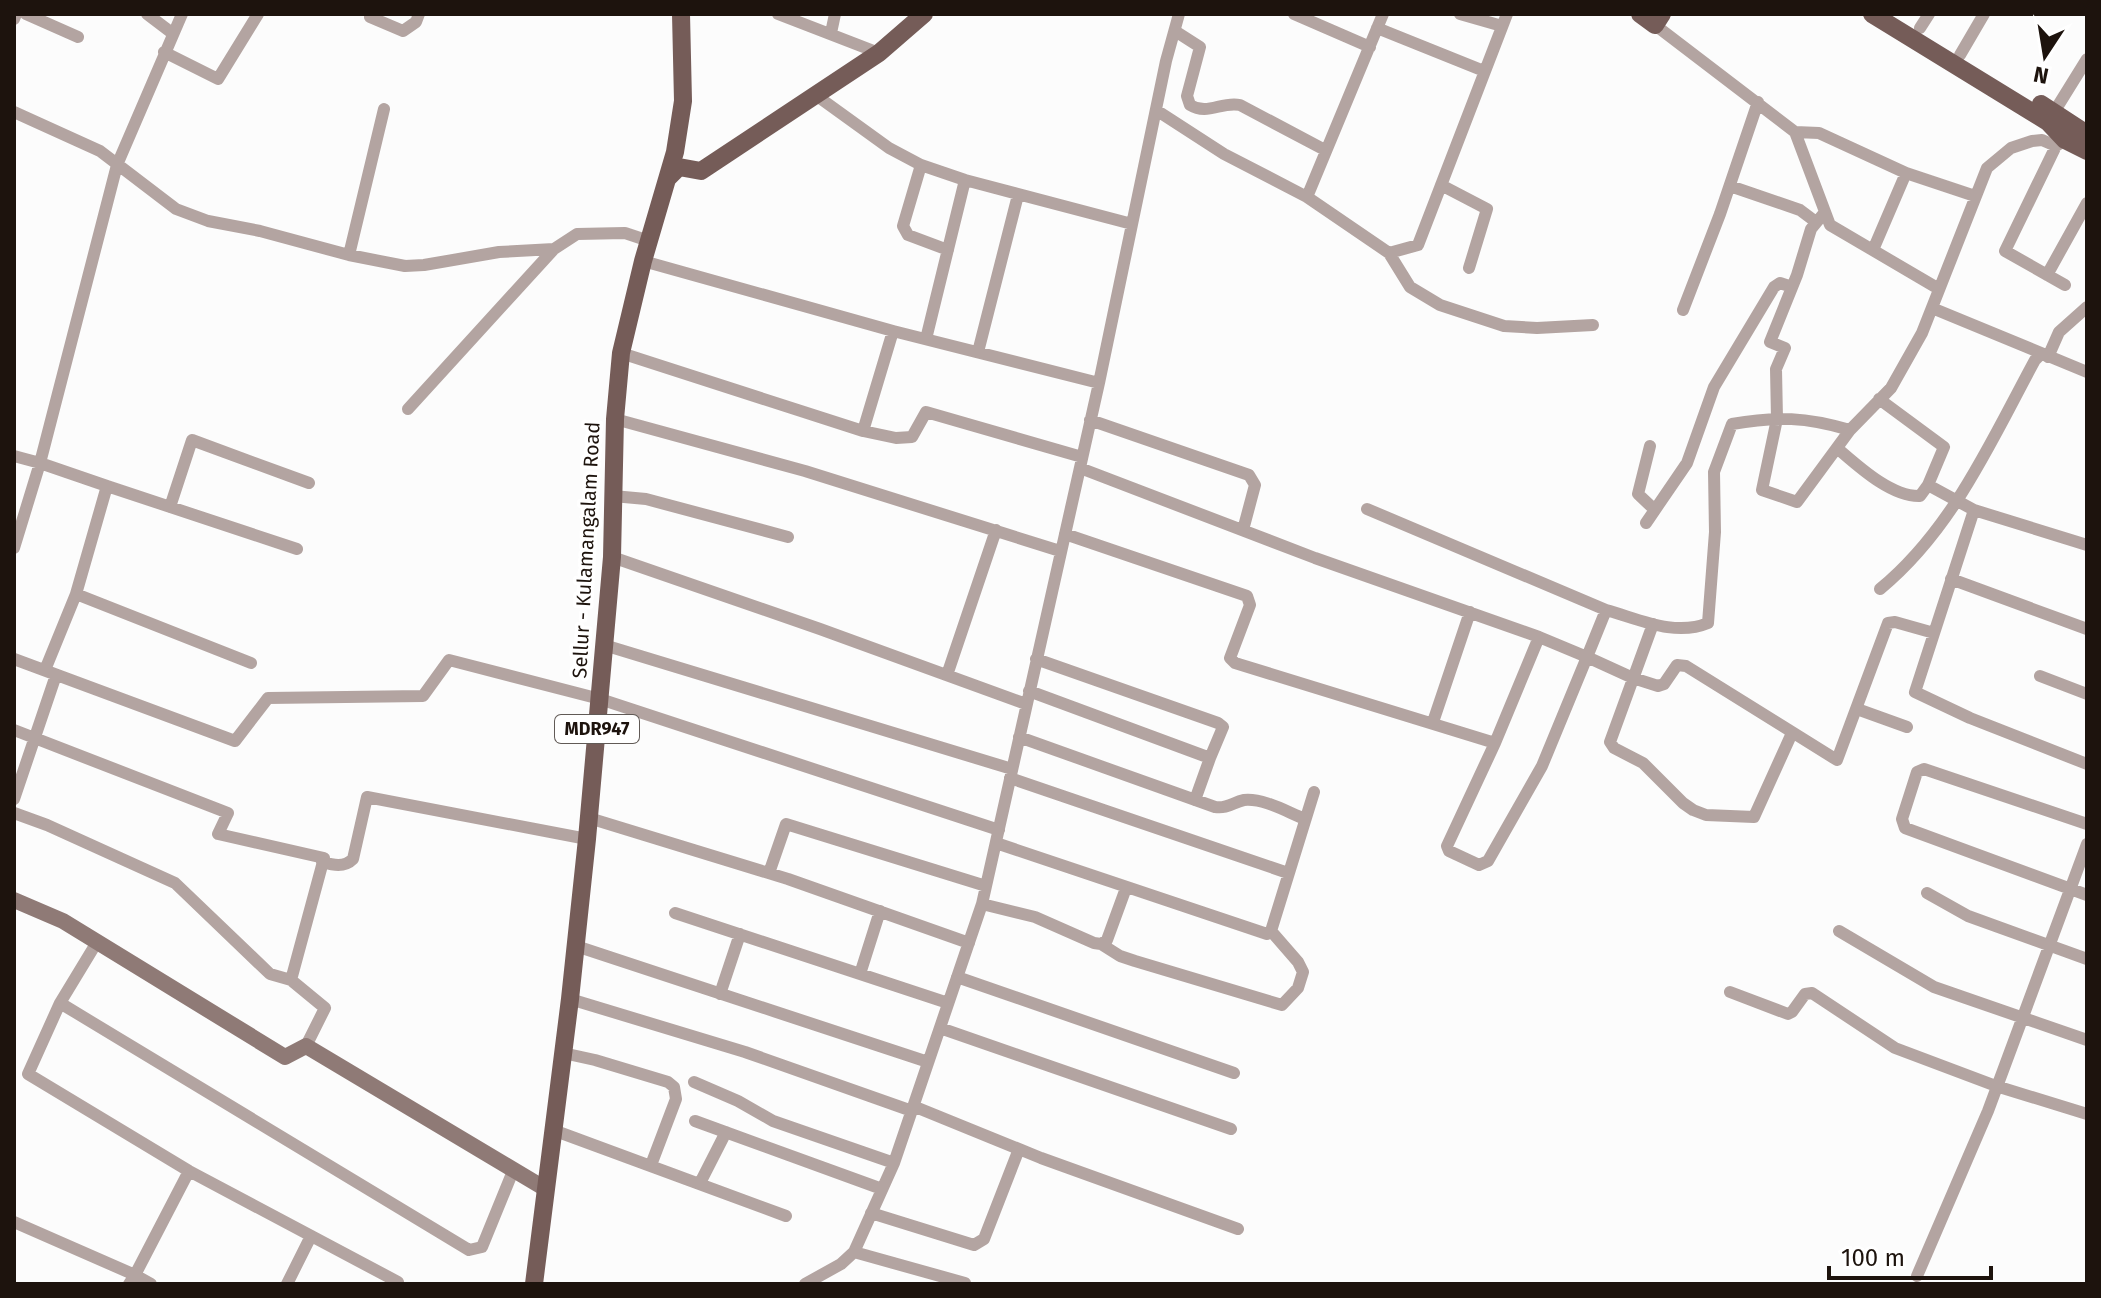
<svg xmlns="http://www.w3.org/2000/svg" width="2101" height="1298" viewBox="0 0 2101 1298" font-family="'Fira Sans',sans-serif">
<rect width="100%" height="100%" fill="#fcfcfc"/>
<g fill="none" stroke-linecap="round" stroke-linejoin="round">
<path stroke="#b3a4a1" stroke-width="12" d="M26,14L78,37
M147,14L172,33
M778,14L879,53
M1294,14L1370,47
M1460,14L1502,26
M370,17L403,31L416,22L419,14
M14,19L16,14
M1655,25L1795,132L1830,225L1939,289
M1377,28L1484,71
M1920,28L1929,14
M1175,31L1200,47L1187,96L1190,105C1208,116 1221,101 1240,105L1325,150
M831,33L835,14
M164,52L218,79L258,14
M1960,55L1984,14
M817,96L889,148L921,165L965,180L1132,224
M1156,110L1224,154L1307,197L1389,253L1410,287L1440,305L1504,326L1537,328L1593,325
M14,112L100,151L176,209L208,221L260,231L349,255L405,266L424,265L499,252L554,249L577,234L625,233L649,241
M2051,117L2087,59
M1795,132L1819,133L1906,173L1975,196
M2056,146L2005,251L2065,285
M921,165L903,226L908,235L948,250
M1441,185L1487,209L1469,268
M1730,186L1800,210L1816,222
M1307,197L1383,14
M1825,212L1811,229L1797,275L1770,342L1785,348L1776,369L1777,419L1762,490L1797,502L1850,430
M1873,250L1906,173
M1389,253L1418,245L1507,14
M349,255L384,109
M643,261L893,331L1099,383L1166,61L1179,14
M2047,275L2087,203
M1932,308L2087,372
M1683,310L1720,214L1758,102
M926,339L965,180
M978,352L1018,195
M621,353L863,431L893,331
M2048,357L2059,332L2087,307
M1879,399L1944,447L1928,485L1974,510L2087,545
M408,409L554,249
M615,419L805,471L1060,551
M1090,420L1249,475L1255,485L1243,530
M863,431L896,438L912,437L926,412L1082,457
M1650,446L1638,494L1655,510
M1837,448C1858,466 1891,497 1920,496L1928,485
M14,456L40,463L117,165L182,14
M1080,468L1315,558L1539,637L1587,657L1606,610C1639,619 1675,637 1708,623L1715,532L1714,472L1732,424C1777,416 1806,417 1850,430L1891,388L1922,333L1987,168L2011,148L2032,141L2042,140L2056,146L2065,140
M107,486L297,549
M613,496L646,499L788,537
M170,507L192,440L309,483
M1367,509L1606,610
M1974,510L1915,692L1970,718L2087,764
M1646,523L1687,463L1714,387L1774,287L1780,283L1792,287
M1065,534L1247,596L1250,605L1230,658L1235,663L1495,743
M14,548L40,463L107,486L76,594L251,663
M612,557L820,629L1026,704
M1951,579L2087,629
M1880,589C1953,529 1991,441 2035,360L2041,354
M1653,624L1610,742L1614,748L1643,763L1683,803L1693,810L1706,815L1754,817L1792,733
M1539,637L1495,743L1447,846L1449,851L1479,865L1488,861L1542,766L1587,657L1633,678L1658,686L1664,684L1677,665L1686,666L1837,760L1888,623L1895,622L1934,633
M604,645L1012,769
M14,659L235,741L268,698L423,696L449,660L600,699L999,830
M1036,659L1218,723L1223,727L1210,758
M45,670L76,594
M947,675L996,530
M2040,676L2087,694
M1029,691L1210,758L1195,800
M1857,709L1907,727
M1433,722L1470,612
M14,730L228,813L218,834L324,858L291,980L325,1008L306,1046
M1019,737L1215,807C1228,809 1233,802 1244,800C1264,798 1287,812 1305,819
M1010,778L1288,873
M14,799L56,675
M14,813L47,825L175,883L270,974L291,980
M589,818L788,879L969,943
M2087,824L1924,769L1917,772L1902,819L1905,828L2087,895
M996,843L1267,934L1271,931L1314,792
M322,862C333,865 344,868 353,859L367,797L587,839
M769,873L786,824L986,886
M1927,893L1968,916L2087,959
M982,904L1035,917L1094,943L1101,944L1107,940L1126,888
M675,913L948,1003
M1839,931L1934,987L2087,1040
M97,942L60,1003L28,1074L189,1171L398,1282
M1101,944L1120,956L1135,961L1282,1005L1298,988L1303,972L1298,962L1271,931
M576,946L928,1062
M860,974L880,911
M957,977L1234,1073
M1730,992L1788,1014L1792,1012L1805,994L1812,993L1895,1048L1996,1086L2087,1114
M720,994L740,934
M570,999L745,1052L912,1111
M60,1003L469,1250L482,1247L513,1171
M940,1028L1231,1129
M563,1053L595,1060L668,1082L674,1087L676,1099L651,1165
M694,1082L738,1101L773,1121L894,1163
M913,1106L1041,1158L1238,1229
M695,1121L882,1189
M553,1130L786,1216
M700,1183L726,1132
M871,1213L974,1245L984,1239L1019,1149
M14,1222L135,1275L189,1171
M854,1252L965,1283
M1917,1276L1988,1111L2087,844
M129,1284L135,1275L151,1284
M287,1284L311,1236
M805,1284L841,1264L854,1252L894,1163L982,904L1099,383"/>
<path stroke="#8f7a76" stroke-width="16" d="M14,900L63,921L285,1057L306,1046L544,1188"/>
<path stroke="#755c58" stroke-width="18" d="M1640,14L1655,25L1662,14
M1872,14L2048,122L2065,140L2087,151
M2041,104L2087,134
M668,178L679,167L701,171L879,53L924,14
M534,1284L570,999L587,839L612,557L615,419L621,353L643,261L675,152L683,101L681,14"/>
</g>
<g text-anchor="middle" stroke-width="7" stroke-linejoin="round" paint-order="stroke">
<rect fill="#fff" stroke="#615a56" stroke-width="2" x="555" y="715" width="84" height="28" rx="6"/>
<g font-size="18" font-weight="bold" fill="#1d130d">
<text x="597" y="735">MDR947</text>
</g>
<g font-size="20" fill="#1d130d" stroke="#fff">
<text transform="translate(586 550) rotate(-87)" y="7">Sellur - Kulamangalam Road</text>
</g>
</g>
<rect width="2101" height="1298" fill="none" stroke="#1d130d" stroke-width="32"/>
<g transform="translate(2045 56) rotate(192)" stroke="#ffffff" stroke-width="6" paint-order="stroke">
<path d="M0-6L14 30L0 20L-14 30Z" fill="#1d130d"/>
<text y="-12" font-size="22" font-weight="bold" text-anchor="middle" fill="#1d130d">N</text>
</g>
<path d="M1829 1266v12h162v-12" fill="none" stroke="#1d130d" stroke-width="4"/>
<text x="1841" y="1266" font-size="24" fill="#1d130d" stroke="#ffffff" stroke-width="6" paint-order="stroke">100 m</text>
</svg>
